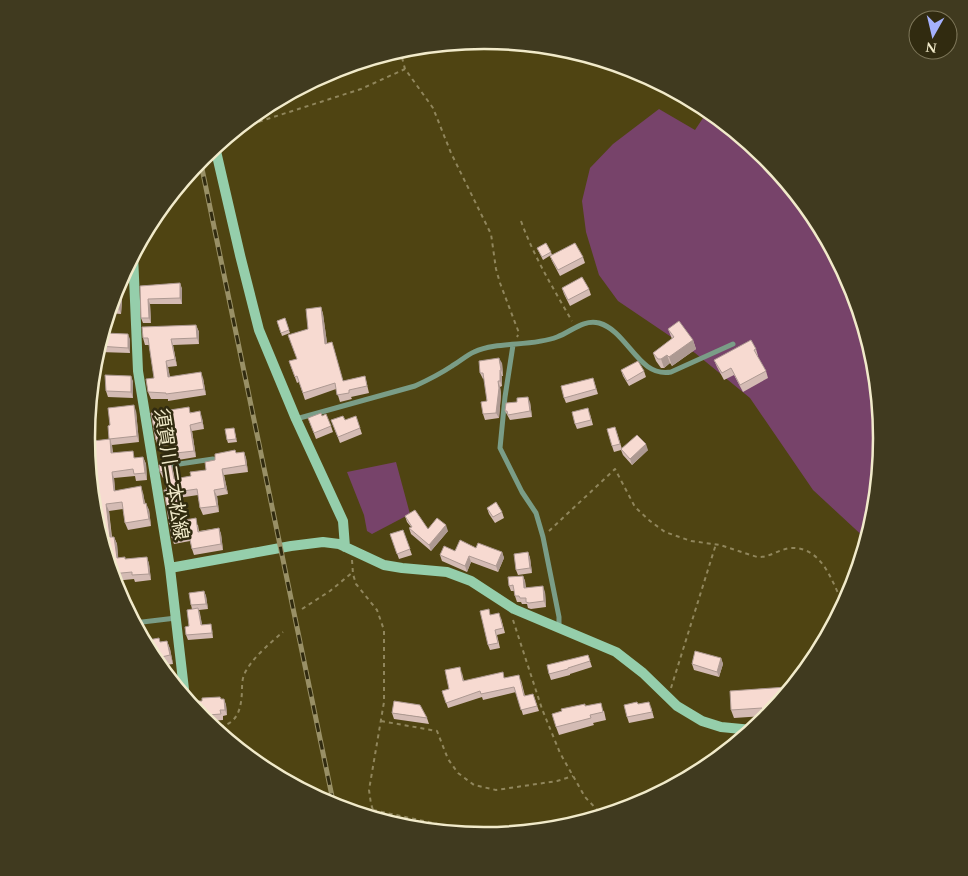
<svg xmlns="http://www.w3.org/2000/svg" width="968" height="876" viewBox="0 0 968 876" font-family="Spectral,'Noto Sans JP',serif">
<rect width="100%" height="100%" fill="#4f4412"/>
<path fill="#77436a" d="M659,109L695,130L703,118L711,112L766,157L815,217L852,286L874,361L882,438L874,516L867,540L813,490L750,398L695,353L618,301L599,275L586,232L582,201L590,168L613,144Z
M396,462L410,514L372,534L367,531L364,515L347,472Z"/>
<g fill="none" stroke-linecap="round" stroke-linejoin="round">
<path stroke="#90865c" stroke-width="2" stroke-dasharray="4 4" stroke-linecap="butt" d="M400,50L405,69L433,108L451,153L491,234L496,269L500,283L519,333L517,337
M236,129L361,89L405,69
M521,221C534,257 553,288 572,321
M549,531L615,469L635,507L650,521L665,532L691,541L720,545L757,557C769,558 779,549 791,548C823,547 832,582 844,606
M352,560L353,574L356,584L377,610L384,630V702L369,790L371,804L376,819
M302,609L330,591L353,572
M513,620L542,709L560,753L585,797L603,816
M671,688L716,544
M381,721L437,731L448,759L458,773L474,785L496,790L557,781L573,776
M212,728C236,726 241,713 242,691C242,686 242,680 244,675C250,660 270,643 283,632
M373,810L447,826"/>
<path stroke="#7a9d87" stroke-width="5" d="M513,345L505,397L500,448L522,492L536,513L543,537L559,617V628
M296,419L415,386C428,380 440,374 452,366C459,362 467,355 474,352C498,341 531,347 557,337C571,332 583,319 599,323C628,331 638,378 671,372L733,344
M166,466L213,459
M134,623L176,618"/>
<path stroke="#95ceab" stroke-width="10" d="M215,147L240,255L259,330L296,419L343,521L345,547
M133,254L138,371L170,568L185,698
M170,568L291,546L323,542L339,544L384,565L402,568L447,572L471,581L514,609L616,652L643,673L677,706L702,721L721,727L752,730"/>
<g stroke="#999066" stroke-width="5">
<path id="rail" d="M200,159L334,806"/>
</g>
<use href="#rail" stroke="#312b10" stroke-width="3" stroke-dasharray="9" stroke-linecap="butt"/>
</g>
<path fill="#d4bbb4" d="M537,248L551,252L552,255L583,257L585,263L560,276L552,261L550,256L551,255L543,260Z
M180,283L182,289V304H150L151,323H143L141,318L140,286Z
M562,288L589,289L591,295L570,306L564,294Z
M114,294L122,300L121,314L108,313Z
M321,307L323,314L327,343L332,342L343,381L365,376L369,393L351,397L352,399L340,402L336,389L305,400L299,382L297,383L289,361L297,359L308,329Z
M285,318L290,333L282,336L277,321Z
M106,320V333L130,339V353L100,352L99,344Z
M196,325L199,332V344L173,345L177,366L168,367L170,377L203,378L206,395L168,401V399H151L148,392L154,378L149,345H145L143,338Z
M668,329L693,340L696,349L672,366L670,363L664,368H661L656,361L653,353L672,339Z
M756,349L758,356H757L766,371L768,378L743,392L734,375L724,380L717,367L714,360Z
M502,363L503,376H502V386L500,387L501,394L499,418L485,420L483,414L487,401L484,378L483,379L480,373Z
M621,370L644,371L646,377L629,386L623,376Z
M131,376L133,382V398L108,397L106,391Z
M593,378L598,394L566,403L564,398Z
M92,380H94L95,385L94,407L89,406Z
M530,402L532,417L510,420L505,411Z
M136,411L139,442L112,445L113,453L136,458L143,457L146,464L147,480L136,481L135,476L114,478L115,491L143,493L145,503L149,510L151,526L128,530L125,523L123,509L109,511L112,537H114L117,544L118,558L126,559L147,557L149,564L151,580L135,582L134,579L114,581L94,515L95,458L109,439L110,425Z
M191,412L202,418L204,429L192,431L196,457L178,460L176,453L174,444L158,447L156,440Z
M590,414L593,425L577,429L575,424Z
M322,416L331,426L333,432L316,439L308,418Z
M331,420H345L360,428L362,434L340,443Z
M234,428L237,442L228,443L227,440Z
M617,433L622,449L648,450L632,465L623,455L621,450L614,452L612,446Z
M235,450L236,453L244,452L246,458L248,472L224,475L228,494L217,496L219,512L203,515L200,508L198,495L178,498L182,521L198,525L199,531L219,528L221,534L223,550L194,555L192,549L190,541L174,544L172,538L165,477L163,478L160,472L171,463L173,470L175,479L191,476L206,470L215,460Z
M487,508L502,512L504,518L495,523L489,514Z
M405,516L428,529L448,531L431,551L411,534L409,528L411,527L407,522Z
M403,530L412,555L399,559L390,534Z
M476,548L502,552L504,558L498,572L471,562L467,572L442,561L440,555L455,551Z
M528,552L530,558L532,573L518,575L516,570Z
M523,576L525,581L526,588L545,592L546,607L531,609L528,608L527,604H522L521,602H517L515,596L514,591H511L509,586Z
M204,591L206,596L208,609L199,610L202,625L212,629L213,638L188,640L186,635L189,626L192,609L191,605Z
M491,615L501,618L505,633L497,635L500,648L490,650L488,645Z
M143,641L161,642L167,641L170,649L173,664L159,666L153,659Z
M588,655L592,667L570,674V675L551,680L549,674Z
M721,658L723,664L719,677L694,670L692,664Z
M462,673L464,681L505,678L521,680L525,696L533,694L539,711L523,715L516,692L483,700L482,697L448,708L442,691L449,689Z
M791,688L766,718H765L764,716L734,718L731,710Z
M221,699H224L226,705L227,715L223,716V720L210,721L208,716L200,717L195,710Z
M638,704L651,707L654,718L629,723L627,717Z
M585,706L604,711L606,720L593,723L594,725L559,735L556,727Z
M392,713L427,718L429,724L394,719Z"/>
<path fill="#ad9992" d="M180,283L182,289V304L180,298Z
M120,294L122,300L121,314L119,309Z
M148,299L150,304L151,323L149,318Z
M321,307L323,314L328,350L325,344Z
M106,320L105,338L104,333V327Z
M196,325L199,332V344L197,338Z
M128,334L130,339V353L128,348Z
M171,339L173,345L177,366L175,359Z
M693,340L696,349L672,366L669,357Z
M667,355L670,363L664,368L661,359Z
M499,358L502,363L503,376L501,370Z
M166,361L168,367L171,383L168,377Z
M500,370L502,376V386L500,381Z
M201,372L203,378L206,395L204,389Z
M131,376L133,382V398L131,392Z
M94,380L95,385L94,407L93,402Z
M498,381L500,387L501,394L499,418L496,413Z
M528,397L530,402L532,417L530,411Z
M134,405L136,411L139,442L137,436Z
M200,411L202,418L204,429L202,422Z
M190,425L192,431L196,457L194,451Z
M110,439L112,446L113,460L111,453Z
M646,444L648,450L632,465L630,459Z
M244,452L246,458L248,472L246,465Z
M143,457L146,464L147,480L145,473Z
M171,463L173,470L176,485L174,479Z
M222,469L224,475L228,494L225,488Z
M112,472L114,478L116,498L114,491Z
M141,486L143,493L146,510L144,504Z
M214,490L217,496L219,512L217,506Z
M176,492L178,498L183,527L180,521Z
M146,503L149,510L151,526L149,519Z
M106,504L109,511L112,544L110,537Z
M446,525L448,531L431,551L429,545Z
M219,528L221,534L223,550L221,544Z
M114,537L117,544L119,565L117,558Z
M502,552L504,558L498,572L496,566Z
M528,552L530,558L532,573L530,568Z
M469,556L471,562L467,572L465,566Z
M147,557L149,564L151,580L149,574Z
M523,576L525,581L526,593L524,588Z
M543,586L545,592L546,607L544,601Z
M204,591L206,596L208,609L206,604Z
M198,608L200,613L203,630L201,625Z
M167,641L170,649L173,664L170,655Z
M721,658L723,664L719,677L717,672Z
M224,699L226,705L227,715L225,710Z"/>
<path fill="#f7dad1" stroke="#ad9992" d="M546,243L551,252L542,257L537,248Z
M575,243L583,257L558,270L550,256Z
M582,277L589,289L568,300L562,288Z
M180,283V298L148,299L149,318H141L140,286Z
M114,294H120L119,309L110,308Z
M321,307L325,344L332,342L343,381L365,376L367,386L349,390V393L337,395L335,383L303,393L297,376L295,377L289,361L297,359L288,335L308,329L306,309Z
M285,318L289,330L281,333L277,321Z
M679,321L693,340L669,357L667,355L661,359H658L653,353L674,337L668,329Z
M196,325L197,338L171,339L175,359L166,361L168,377L201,372L204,389L166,394V393L148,392L146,379L154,378L148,338H143L142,327Z
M104,327V333L128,334V348L98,346Z
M751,340L756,349L754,350L766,371L740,385L731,368L722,373L714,360Z
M499,358L501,370H500V381H498L499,388L496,413L483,414L481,402L487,401L483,373H480L479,361Z
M638,361L644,371L627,381L621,370Z
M105,375L131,376V392L106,391Z
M593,378L596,389L564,398L561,386Z
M92,380H94L93,402H90Z
M528,397L530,411L508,415L507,411H505L506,403L517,402V398Z
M134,405L137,436L109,439L108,426L110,425L108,408Z
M189,407L190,413L200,411L202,422L190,425L194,451L176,453L173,437L156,440L151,413Z
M588,408L591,420L575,424L572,412Z
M321,413L322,416L326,414L331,426L314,433L308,418Z
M343,416L345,420L356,416L360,428L338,437L331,420Z
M615,427L620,444L612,446L607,429Z
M234,428L236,439L227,440L225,429Z
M637,435L646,444L630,459L621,449Z
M110,439L111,453L133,451L134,458L143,457L145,473L134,474L133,469L112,472L114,491L141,486L144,504L146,503L149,519L125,523L122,502L106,504L110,537H114L117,558L125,557V559L147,557L149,574L132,575V572L111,574L94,515L88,459L95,458L93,441Z
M235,450L236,453L244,452L246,465L222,469L225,488L214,490L217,506L200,508L197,489L176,492L180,521L196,518L198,532L219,528L221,544L192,549L189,535L172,538L164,490H167L164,471L160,472L159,465L171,463L174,479L191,476L190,472L206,470L205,462L215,460V454Z
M496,502L502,512L493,517L487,508Z
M415,510L428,529L437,518L446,525L429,545L409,528L412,527L405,516Z
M403,530L410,549L397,554L390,534Z
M460,540L476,548L478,543L502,552L496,566L469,556L465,566L440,555L444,546L455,551Z
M528,552L530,568L516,570L514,554Z
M523,576L524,588L543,586L544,601L529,603L526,602V598H520L519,596H515L513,585L509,586L508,577Z
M204,591L206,604L191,605L189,593Z
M198,608L201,625L211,624L212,633L186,635L185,627L189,626L187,610Z
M489,609L490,615L499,613L503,628L495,630L498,643L488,645L480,611Z
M159,638L160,642L167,641L170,655L153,659V656H152L143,641Z
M695,651L721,658L717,672L692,664Z
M588,655L590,661L568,668V669L549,674L547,665Z
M460,667L463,681L503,672L504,678L519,675L524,696L533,694L537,706L521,710L514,687L481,694L480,691L446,703L442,691L449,689L445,670Z
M787,687L791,688L777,705H776V706L773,710H762V708L731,710L730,691Z
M220,697L221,699H224L225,710H220L221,714L208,715L207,710L196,711L195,710L194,701H202V698Z
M394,701L420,705L427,718L392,713Z
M637,702L638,704L649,702L652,712L627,717L624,705Z
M601,703L603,712L590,715L591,718L556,727L552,714L562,711L561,709L585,704V706Z"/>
<g text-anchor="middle" stroke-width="5" stroke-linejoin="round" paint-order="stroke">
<g font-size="19" fill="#f1eaca" stroke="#312b10">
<text transform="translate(172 474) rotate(81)" y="7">須賀川二本松線</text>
</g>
</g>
<path d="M0 0H968V876H0ZM95 438a389 389 0 1 1 778 0a389 389 0 1 1-778 0Z" fill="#403a1f" fill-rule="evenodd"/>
<path fill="none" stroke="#f1eaca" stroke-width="2.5" d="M95 438a389 389 0 1 1 778 0a389 389 0 1 1-778 0Z"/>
<g transform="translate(933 35) rotate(188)"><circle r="24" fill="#312b10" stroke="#7e775a"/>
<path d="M0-4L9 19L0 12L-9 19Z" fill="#a5b1fc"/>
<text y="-8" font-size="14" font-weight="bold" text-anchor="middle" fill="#f1eaca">N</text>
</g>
</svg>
